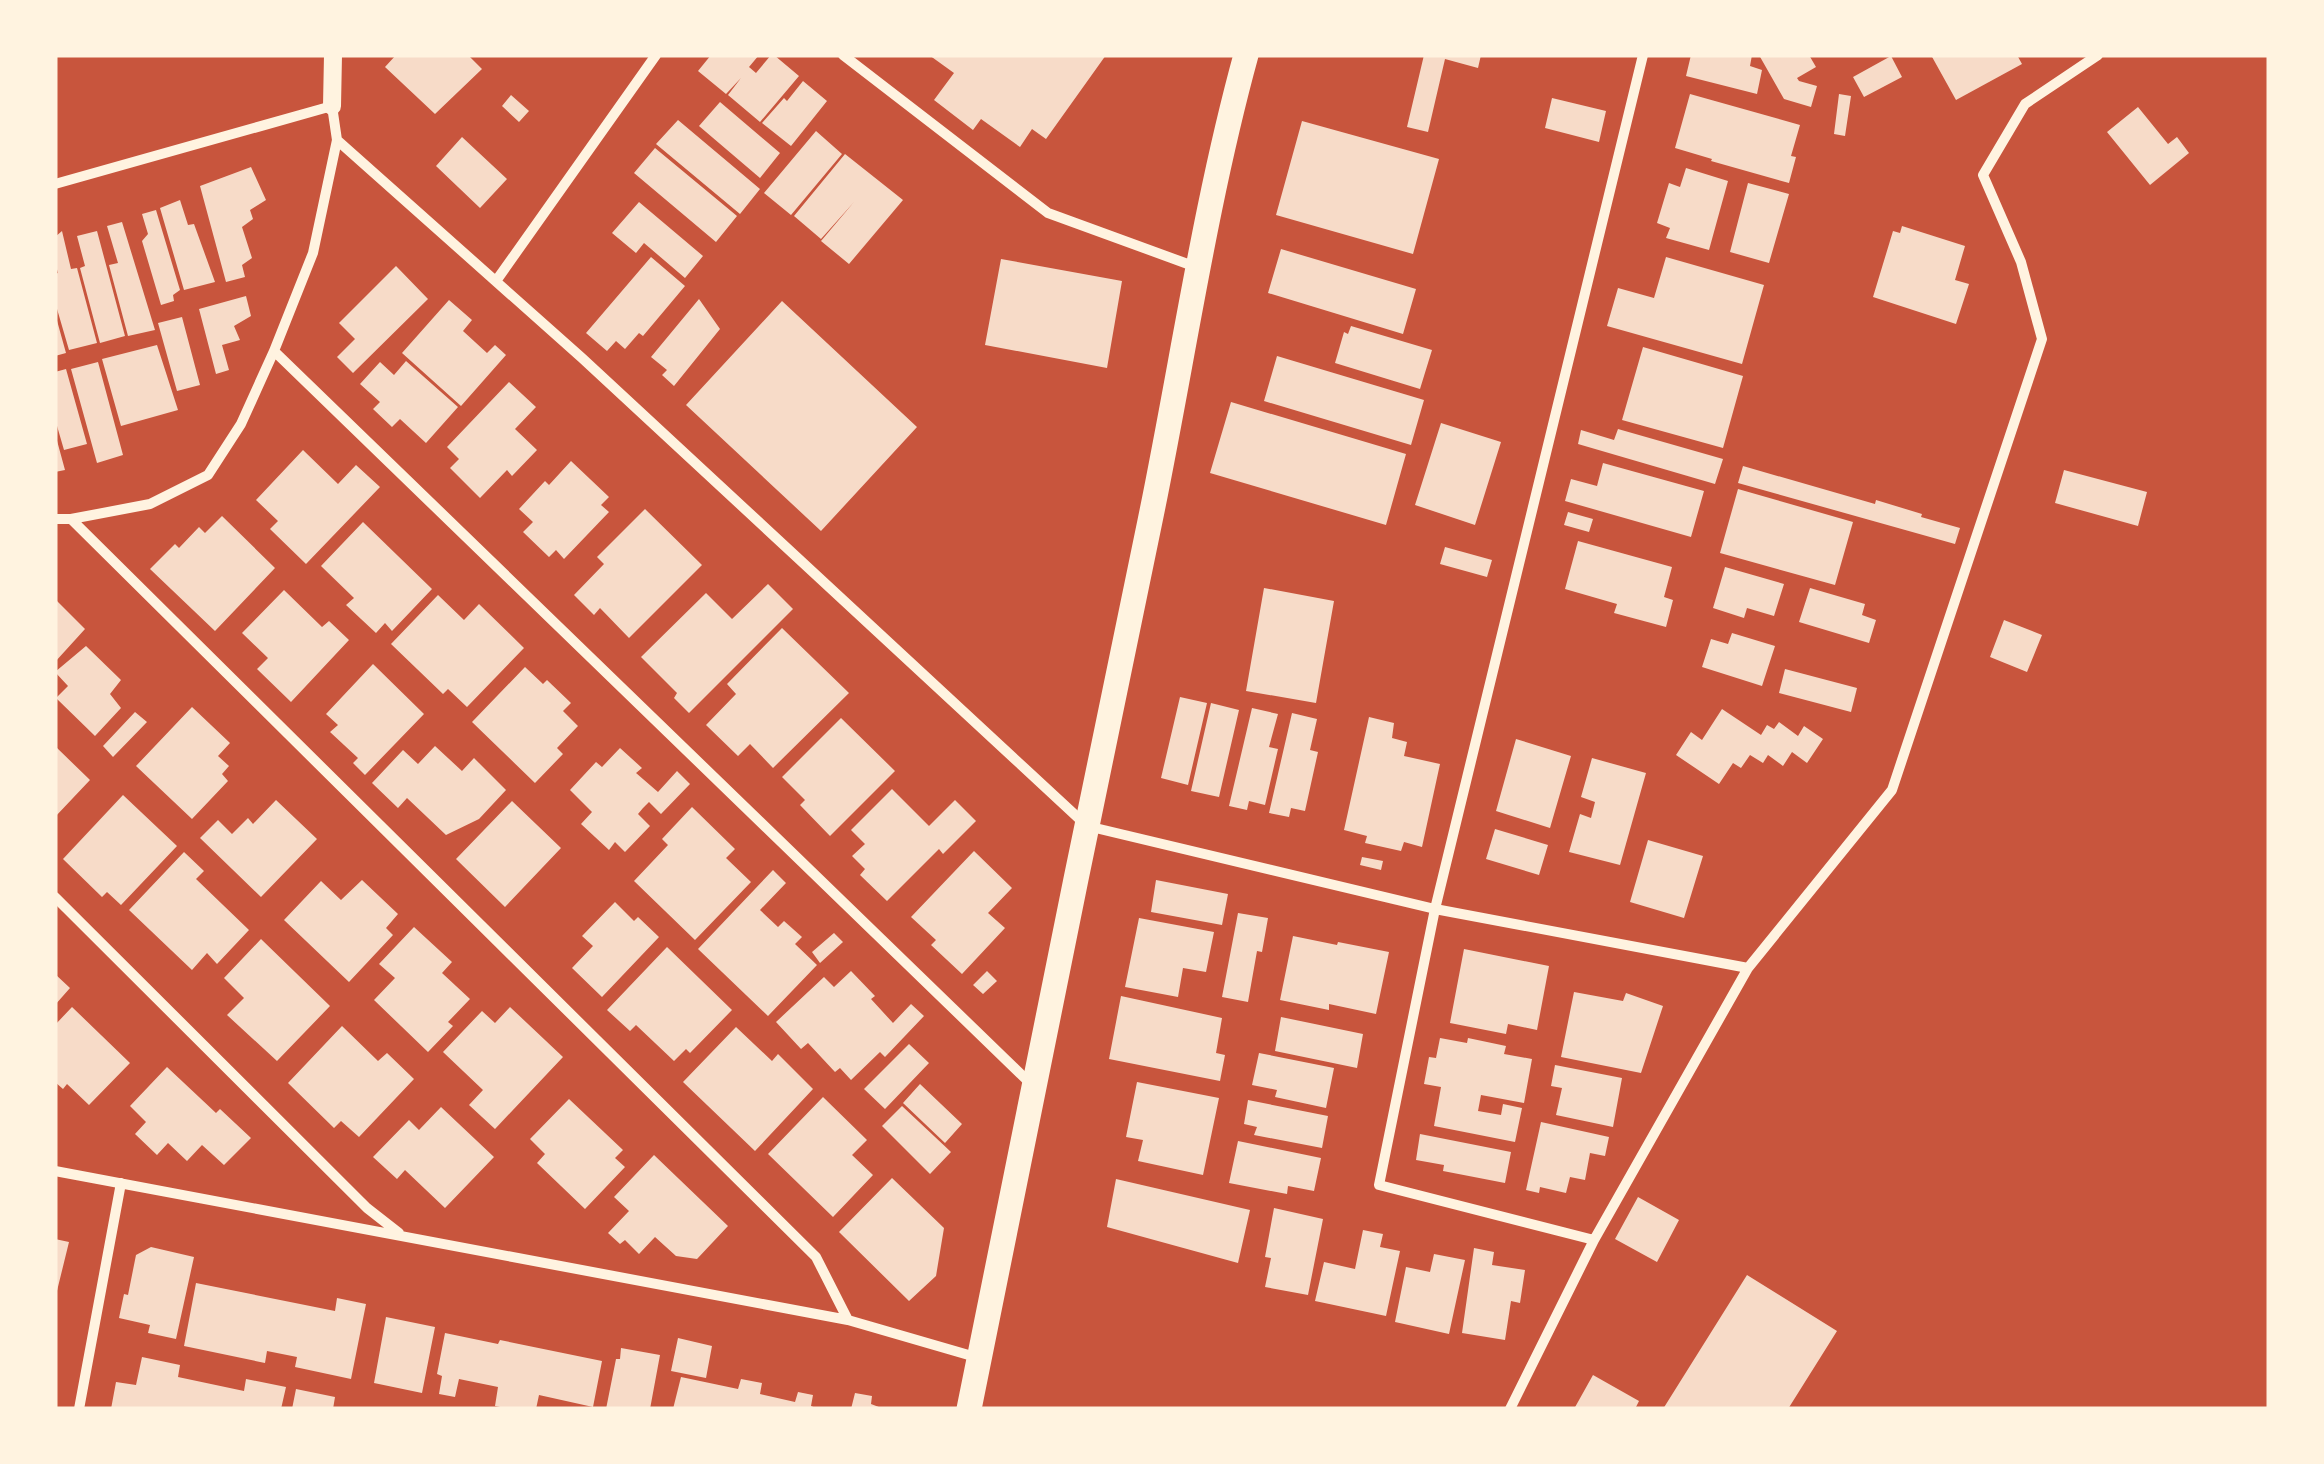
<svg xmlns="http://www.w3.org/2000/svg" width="2324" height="1464" viewBox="0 0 2324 1464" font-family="'Roboto Condensed',sans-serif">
<rect width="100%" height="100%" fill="#c8553d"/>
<path fill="#f7dbc8" d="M396,55H468L482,69L435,114L385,67Z
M711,55H759L749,67L756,73L771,55H774L799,76L760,122L728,95L741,78L726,94L698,71Z
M929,55H1106L1046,139L1032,129L1020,147L981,119L973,130L934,100L954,73Z
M1424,55H1481L1478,68L1445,59L1428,132L1407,127Z
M1691,55H1752L1750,66L1762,70L1757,94L1686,76Z
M1759,55H1809L1816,67L1797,78L1799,81L1817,86L1811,107L1784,99Z
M1931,55H2017L2022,64L1956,100Z
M1891,56L1902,77L1864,97L1853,77Z
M803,81L827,101L791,146L762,123L784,98L787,101Z
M1690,94L1800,125L1791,156L1796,157L1789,183L1711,161L1712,159L1675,148Z
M1839,94L1851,96L1845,136L1834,134Z
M511,95L529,111L519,122L502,106Z
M1552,98L1606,111L1599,142L1545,128Z
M720,102L780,153L760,178L699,126Z
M2138,107L2168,144L2177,137L2189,153L2150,185L2107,132Z
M678,120L760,189L740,214L656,144Z
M1302,121L1439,159L1413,254L1276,215Z
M816,131L842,154L791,215L764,193Z
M462,137L507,179L480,208L436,166Z
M655,148L737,216L716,242L634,173Z
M845,154L903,200L849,264L821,241L854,202L821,239L794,216Z
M251,167L266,200L250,210L253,219L242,227L252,258L242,265L245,277L226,282L200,186Z
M1686,168L1728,181L1709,250L1666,238L1670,228L1657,223L1669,183L1680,187Z
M1748,183L1789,194L1769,263L1730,252Z
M180,200L188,225L194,224L215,282L184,290L160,208Z
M639,202L703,256L685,278L644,243L636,253L612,233Z
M156,210L180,290L173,295L174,301L161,305L142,241L148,234L142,214Z
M122,222L155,330L128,336L109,265L118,263L107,226Z
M1902,226L1965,246L1955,280L1969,284L1956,324L1873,297L1893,231L1900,233Z
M62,231L71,269L77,268L97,343L69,350L55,302V274L58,273L55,262V237Z
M97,231L125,336L100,343L80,268L85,266L77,236Z
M1281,249L1416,289L1403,334L1268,293Z
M651,257L685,286L643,336L639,333L625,349L616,341L607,351L586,333Z
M1666,257L1764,285L1742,364L1607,326L1618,288L1654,298Z
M1001,259L1122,281L1107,368L985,345Z
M396,266L428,299L353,373L337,357L355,339L339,323Z
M246,296L251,316L234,326L240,340L222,345L229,370L216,374L199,309Z
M699,299L720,329L674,386L662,375L667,370L651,357Z
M449,300L472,320L463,331L487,353L495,345L506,355L461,406L402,353Z
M782,301L917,427L821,531L686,405Z
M56,317L66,353L55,356V318Z
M182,317L200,385L177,391L158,323Z
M1351,326L1432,350L1420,389L1335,363L1344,332L1348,334Z
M157,345L178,410L121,426L102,359Z
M1643,347L1743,376L1723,448L1622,420Z
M1277,356L1424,400L1411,445L1264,401Z
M406,361L458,407L426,443L400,419L392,427L373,409L380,402L360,384L380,362L394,375Z
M98,362L123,455L97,463L71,369Z
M66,369L87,444L64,450L55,419V372Z
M509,382L536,407L515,429L537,450L512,476L507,470L480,498L450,468L459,459L447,447Z
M1231,402L1406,454L1386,525L1210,473Z
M1441,423L1501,442L1475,525L1415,505Z
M1618,429L1723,459L1715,484L1578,444L1581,430L1614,440Z
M56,437L65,470L55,472V438Z
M303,450L338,484L356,465L380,487L306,564L270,529L278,521L256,500Z
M571,461L609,497L601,505L609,512L564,559L556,550L549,557L523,532L533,522L519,509L545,481L549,485Z
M1603,463L1704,491L1691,537L1565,501L1571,479L1597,486Z
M1743,466L1875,504L1876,500L1922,514L1921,517L1960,528L1955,544L1738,483Z
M2064,470L2147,492L2138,526L2055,503Z
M1738,489L1853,522L1835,585L1720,553Z
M645,509L702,565L629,638L600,608L594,615L574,595L604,564L597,557Z
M1568,512L1593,519L1589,532L1564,525Z
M222,516L275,568L215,631L150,569L175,544L179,548L199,527L205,533Z
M363,522L432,589L392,631L385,623L376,633L346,605L354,598L321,566Z
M1578,541L1672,567L1664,597L1673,600L1666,627L1614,613L1617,604L1565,589Z
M1445,547L1492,560L1487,577L1440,564Z
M1725,567L1784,584L1774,616L1747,608L1744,618L1713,608Z
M768,584L793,609L689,713L674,698L677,693L641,657L706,593L732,619Z
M1264,588L1334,601L1316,703L1246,691Z
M1810,588L1865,604L1862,615L1876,620L1869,643L1799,622Z
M284,590L322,627L329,621L349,640L291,702L257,669L268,658L242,633Z
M438,595L464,620L479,604L524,648L467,707L448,689L443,694L391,644Z
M55,599L85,629L55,662Z
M2004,620L2042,635L2027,672L1990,657Z
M782,628L849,693L773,768L750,744L738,756L706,725L736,694L727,684Z
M1732,633L1775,646L1762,686L1702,667L1711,639L1728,644Z
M86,646L121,680L110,694L121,708L95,736L56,698L68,686L55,672Z
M373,664L424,714L365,775L353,763L358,758L330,732L338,725L326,714Z
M525,667L543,684L547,680L571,703L563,711L578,726L557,748L563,754L535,783L472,722Z
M1785,669L1857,688L1851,712L1779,693Z
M1180,697L1207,703L1188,785L1161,778Z
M1211,703L1239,710L1219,797L1191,791Z
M192,707L230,743L218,756L229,766L222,774L228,781L192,819L136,766Z
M1252,708L1278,714L1269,747L1278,749L1265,805L1249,801L1247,810L1229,806Z
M1722,709L1761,735L1767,725L1774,729L1779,722L1798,736L1804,726L1823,739L1807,763L1792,752L1783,766L1768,755L1763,763L1750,755L1741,768L1733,763L1719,784L1676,755L1691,732L1702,740Z
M135,712L147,722L113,757L103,746Z
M1292,713L1317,719L1310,750L1318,752L1305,811L1291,808L1289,817L1269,813Z
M1369,717L1394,723L1392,738L1407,742L1404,756L1440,764L1422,847L1404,842L1401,851L1365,843L1367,836L1344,830Z
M841,718L895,771L830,836L800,805L805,800L782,777Z
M1516,739L1571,756L1550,828L1496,811Z
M55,746L90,780L55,817Z
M435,746L462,771L474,758L506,790L479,819L446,835L407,798L398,808L372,783L403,750L418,764Z
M620,748L642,768L636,773L658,792L677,771L690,784L661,814L649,802L643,808L638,814L650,826L625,852L615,842L609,850L581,824L592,812L570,790L596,762L602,767Z
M1592,758L1646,773L1620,865L1569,852L1580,814L1591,818L1595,802L1581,797Z
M892,789L929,826L955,800L976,821L943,854L939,849L887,901L860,875L865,869L852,856L865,844L851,830Z
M123,795L177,846L121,905L107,892L102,897L63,859Z
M276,800L317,839L261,897L200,838L218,820L232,834L248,818L253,824Z
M512,801L561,848L505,907L456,859Z
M692,807L735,849L726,858L751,882L695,940L634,881L668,845L662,839Z
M1495,829L1548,845L1539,875L1486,859Z
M1648,840L1703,856L1684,918L1630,902Z
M974,851L1012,888L988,913L1005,928L962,974L931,945L936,940L911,917Z
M184,852L204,871L196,879L249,930L217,964L207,953L192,970L129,910Z
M1362,857L1383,861L1381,870L1360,865Z
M773,870L786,883L760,910L778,927L784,921L802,937L795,944L817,965L768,1016L698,949Z
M362,880L398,914L386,928L393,935L349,982L284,920L321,881L341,900Z
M1156,880L1228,894L1222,925L1151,912Z
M615,902L634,921L638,917L659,937L602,997L572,968L593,946L582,936Z
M1238,913L1268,918L1262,952L1257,951L1248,1002L1222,997Z
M1139,918L1214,932L1206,972L1183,968L1178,997L1125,987Z
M414,927L452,962L442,973L470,999L448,1022L453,1026L428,1052L374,1000L395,978L379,964Z
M834,933L843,942L820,963L812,952Z
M1293,936L1337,945L1338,942L1389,952L1376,1014L1329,1004V1010L1280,1000Z
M261,939L330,1006L277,1061L227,1015L244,998L224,978Z
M667,947L732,1010L690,1053L686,1049L674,1061L636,1025L630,1031L607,1010Z
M1464,949L1549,966L1537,1030L1508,1024L1506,1034L1450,1023Z
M851,971L875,996L871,999L893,1023L911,1004L924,1016L885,1057L880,1052L851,1080L840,1068L835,1072L808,1043L801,1049L776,1022L824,977L834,987Z
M987,971L997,981L983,994L973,985Z
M55,974L70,988L55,1005Z
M1574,992L1623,1001L1626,993L1663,1006L1641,1073L1561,1057Z
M1121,996L1222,1018L1216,1053L1225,1055L1220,1081L1109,1059Z
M72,1007L130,1063L89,1105L67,1084L63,1089L55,1082V1025Z
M510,1007L563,1057L495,1129L469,1105L483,1090L443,1052L482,1011L495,1023Z
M1281,1017L1363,1034L1357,1068L1275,1051Z
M342,1026L378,1061L387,1053L414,1079L359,1137L341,1121L334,1128L288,1083Z
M736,1027L772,1061L778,1054L813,1089L755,1151L683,1082Z
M1440,1038L1467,1043L1468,1038L1506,1046L1504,1054L1532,1059L1524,1103L1481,1095L1478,1111L1501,1115L1503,1104L1522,1108L1515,1142L1434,1126L1441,1087L1424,1084L1429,1057L1436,1058Z
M909,1044L929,1063L885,1109L864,1089Z
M1259,1053L1334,1068L1326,1108L1275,1097L1277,1090L1252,1085Z
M1555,1065L1622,1078L1613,1127L1556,1115L1562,1088L1551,1086Z
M167,1067L216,1113L220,1109L251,1138L224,1165L202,1145L187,1161L168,1143L157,1155L135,1134L146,1122L130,1106Z
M1137,1082L1219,1098L1203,1175L1138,1161L1143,1140L1126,1137Z
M920,1084L962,1124L945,1143L903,1103Z
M823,1097L867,1140L852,1155L873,1175L833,1217L768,1154Z
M569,1099L623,1150L615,1158L625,1167L585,1209L537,1163L545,1154L530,1139Z
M1248,1100L1328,1116L1322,1148L1254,1135L1257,1127L1244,1124Z
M902,1106L951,1152L930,1174L882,1126Z
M441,1107L494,1157L445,1208L405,1170L397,1179L373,1157L409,1120L419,1130Z
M1541,1122L1609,1137L1605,1156L1590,1153L1585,1180L1570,1177L1566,1193L1540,1187L1539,1193L1526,1190Z
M1420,1134L1511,1152L1505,1183L1443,1171L1444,1165L1416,1160Z
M1238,1141L1321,1158L1314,1191L1288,1186L1287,1194L1229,1183Z
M654,1155L728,1226L697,1259L676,1256L655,1237L639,1254L625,1240L620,1244L608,1233L629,1211L614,1197Z
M892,1178L944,1228L936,1276L909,1301L839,1232Z
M1116,1179L1250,1210L1238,1263L1107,1227Z
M1638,1197L1679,1220L1657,1262L1615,1239Z
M1274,1208L1323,1219L1308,1295L1265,1287L1271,1258L1265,1257Z
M1363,1230L1383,1234L1380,1247L1400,1251L1386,1316L1315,1301L1324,1262L1355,1269Z
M55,1239L69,1242L56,1295H55Z
M151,1247L194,1257L176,1339L148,1333L150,1325L119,1318L124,1294L128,1295L136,1255Z
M1474,1248L1494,1252L1492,1265L1525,1270L1520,1303L1511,1301L1505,1340L1462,1333Z
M1434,1254L1465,1260L1449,1334L1395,1322L1406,1267L1430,1272Z
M1747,1275L1837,1331L1788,1409H1663Z
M196,1283L335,1311L337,1298L366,1304L351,1379L295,1367L297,1357L267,1351L265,1363L184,1346Z
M386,1317L435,1327L422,1393L374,1383Z
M445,1333L498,1344L500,1340L602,1361L593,1407L539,1395L536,1409H510L495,1406L498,1387L459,1379L455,1397L439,1394L442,1376L437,1374Z
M678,1338L712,1346L706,1378L671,1371Z
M621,1348L660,1355L650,1409H606L616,1359H620Z
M142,1357L180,1365L178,1377L244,1391L246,1379L286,1387L281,1409H111L116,1382L136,1385Z
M1593,1375L1639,1401L1635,1409H1574Z
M681,1377L738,1389L741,1379L762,1383L760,1394L795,1402L798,1392L813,1395L811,1406L818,1409H673Z
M296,1389L335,1397L333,1409H292Z
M855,1393L872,1396L871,1404L884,1409H851Z"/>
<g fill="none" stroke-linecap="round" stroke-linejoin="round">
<path stroke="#fff3e0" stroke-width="10" d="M843,55L1048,213L1196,267
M55,184L332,106L337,140L582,358L1087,826L1435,909L1748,968
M496,281L656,55
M274,351L1032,1085
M55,519H71L150,504L208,475L241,424L274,351L313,253L337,140
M71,519L816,1257L848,1320
M55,897L367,1208L399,1233
M55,1171L848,1320L979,1358
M1594,1240L1379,1185L1435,909L1643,55
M79,1409L121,1183
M1510,1409L1594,1240L1748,968L1892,790L2042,339L2021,262L1983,175L2025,104L2098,55"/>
<path stroke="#fff3e0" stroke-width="18" d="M332,106L333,55"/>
<path stroke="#fff3e0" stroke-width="25" d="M969,1409C1027,1112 1089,817 1150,521C1182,366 1204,208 1246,55"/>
</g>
<rect width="2324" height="1464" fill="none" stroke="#fff3e0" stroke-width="115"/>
</svg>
